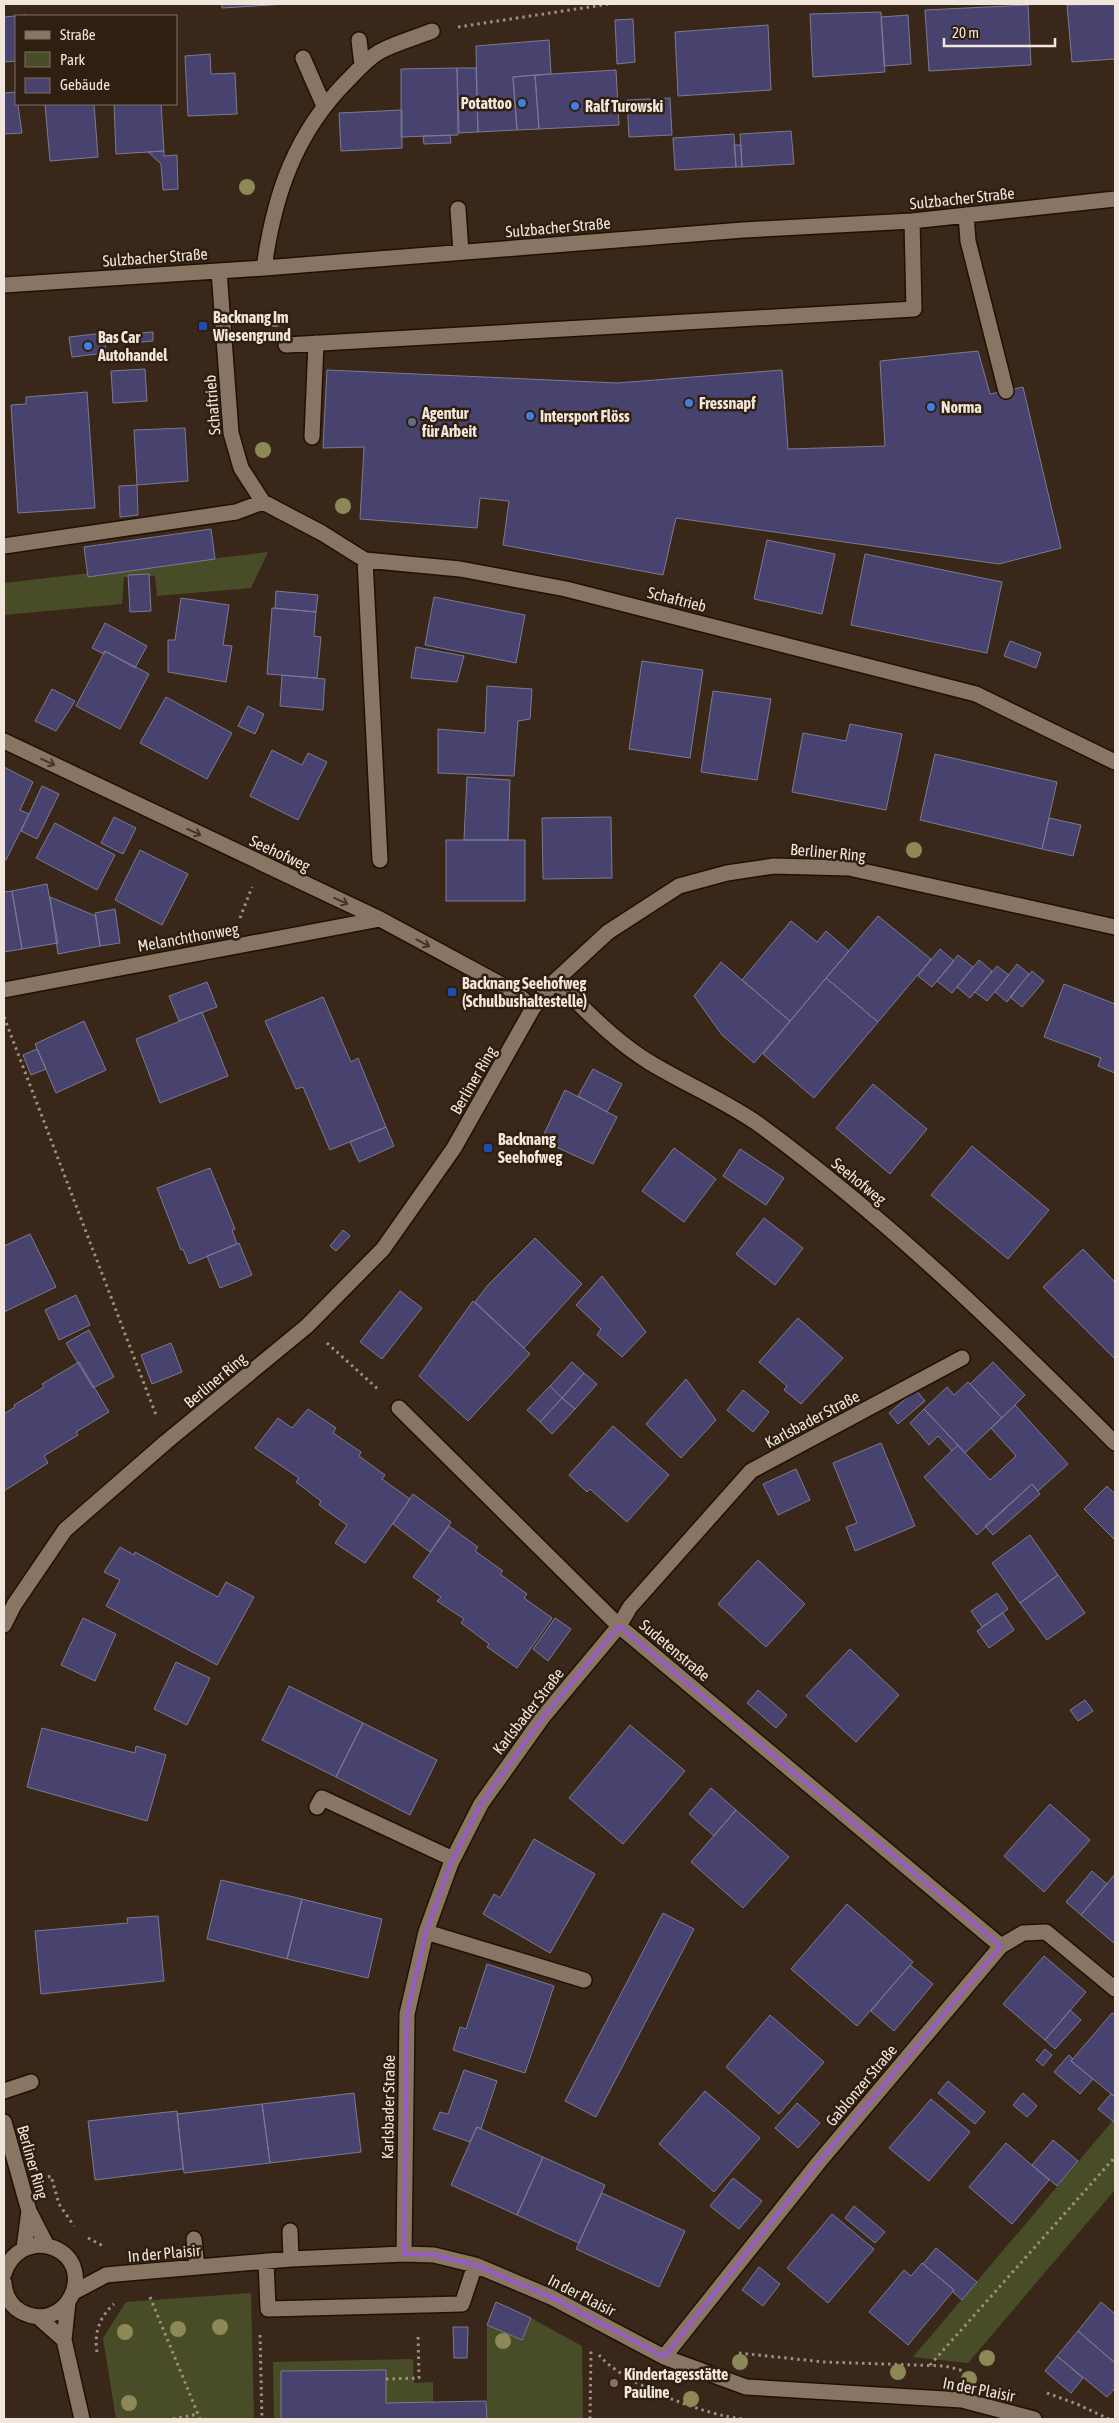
<svg xmlns="http://www.w3.org/2000/svg" width="1119" height="2423" viewBox="0 0 1119 2423" font-family="'Asap Condensed',sans-serif">
<rect width="100%" height="100%" fill="#392819"/>
<path fill="#484c27" d="M268,552L251,588L157,596L155,576L124,577L122,604L4,615V583Z
M1115,2118V2190L968,2363L913,2357Z
M251,2293L254,2419H116L103,2338L126,2302Z
M531,2318L582,2346L583,2419H487V2325L522,2340Z
M413,2359L414,2383L433,2382V2402L386,2403L385,2370L281,2371V2419H274L273,2362Z"/>
<path fill="#48436e" stroke="#7b7a92" d="M222,4H287L222,8Z
M1115,4V59L1072,62L1067,5Z
M1028,5L1031,65L929,71L925,10Z
M881,12L885,72L813,77L810,14Z
M26,15L16,16V61L4,62V17Z
M908,15L911,64L884,66L881,17Z
M633,19L635,62L617,64L615,20Z
M768,25L771,90L678,96L675,32Z
M549,40L551,74L513,77L517,130L478,132L476,46Z
M210,54L211,74L235,73L237,114L188,116L185,56Z
M457,68L458,135L401,137V69Z
M457,68H476L478,132L459,133Z
M616,70L619,125L539,129L535,75Z
M535,75L539,129L517,130L513,77Z
M16,92L22,133L4,134V93Z
M670,98L672,135L629,137L627,100Z
M45,104H94L98,157L50,161Z
M114,104H161L164,151L116,154Z
M402,110V148L341,151L339,113Z
M791,131L794,164L742,167L740,134Z
M734,134L736,167L675,170L673,138Z
M450,135L451,143L424,144L423,136Z
M734,145H741L742,167H736Z
M164,151V156L177,155L178,189L163,190L161,164L148,152Z
M153,332V341L129,343L128,334Z
M104,333L106,353L72,357L69,337Z
M978,351L990,394L1023,387L1061,548L999,564L676,518L663,575L503,545L509,501L480,498L477,528L360,519L364,447L323,448L327,370L617,383L782,370L788,449L885,446L880,361Z
M145,369L147,401L113,403L111,371Z
M87,392L95,508L18,513L11,405L26,404V397Z
M185,428L188,481L137,485L134,430Z
M137,485L138,515L120,517L119,486Z
M211,529L215,559L88,577L84,547Z
M767,540L835,554L822,614L754,599Z
M865,554L1002,582L987,653L851,625Z
M149,574L151,611L130,612L128,575Z
M276,591L318,595L316,612L275,608Z
M434,597L525,615L516,663L425,645Z
M181,598L229,605L223,645L232,646L226,682L168,672V640H175Z
M272,608L316,612L314,636L321,637L317,678L267,674Z
M105,623L147,646L135,668L105,651L104,654L92,648Z
M1010,641L1041,653L1036,668L1004,656Z
M416,647L464,656L457,682L411,678Z
M105,651L149,674L120,729L76,706Z
M642,661L703,670L690,758L629,749Z
M282,675L325,679L323,710L280,706Z
M487,686L532,689L530,719L518,721L514,776L438,773V729L485,733Z
M52,689L75,701L56,731L35,721Z
M713,691L771,699L757,780L701,772Z
M166,697L232,733L207,779L140,743Z
M248,706L264,714L255,734L238,726Z
M850,724L902,734L886,810L792,792L803,733L846,741Z
M272,750L302,765L308,753L327,762L298,820L250,796Z
M935,754L1057,782L1042,849L920,820Z
M4,767L33,782L20,810L29,814L6,860L4,859Z
M467,777L510,780L508,840H464Z
M42,786L59,794L37,839L21,831Z
M114,817L136,828L123,854L101,843Z
M611,817L612,878L543,879L542,818Z
M1049,818L1081,825L1073,856L1042,849Z
M55,823L115,855L97,890L36,858Z
M446,840H525V901H446Z
M140,850L188,874L162,925L115,900Z
M47,884L58,943L22,949L12,891Z
M12,891L22,949L4,952V892Z
M50,897L96,916L100,946L58,954Z
M115,909L120,943L100,946L95,913Z
M878,916L931,959L878,1022L826,978Z
M791,921L817,942L826,931L849,951L790,1021L742,980Z
M940,949L954,961L932,987L918,976Z
M958,955L973,967L952,993L937,981Z
M979,960L992,971L970,998L957,987Z
M721,962L790,1021L754,1063L722,1035L694,996Z
M1017,964L1029,974L1007,1002L995,992Z
M997,966L1009,975L987,1001L975,992Z
M1032,971L1044,981L1022,1007L1010,997Z
M826,978L878,1022L814,1098L763,1054Z
M207,982L217,1007L179,1021L169,996Z
M1064,984L1115,1004V1073L1098,1066L1101,1058L1044,1037Z
M323,997L351,1062L358,1058L386,1127L330,1150L303,1087L296,1089L265,1021Z
M202,1012L228,1076L160,1103L136,1039Z
M84,1021L106,1070L56,1093L35,1044Z
M37,1049L46,1069L31,1075L23,1055Z
M593,1069L622,1084L607,1112L578,1096Z
M873,1084L927,1129L890,1174L836,1128Z
M565,1090L617,1117L593,1164L541,1140Z
M386,1127L394,1146L359,1162L350,1142Z
M972,1146L1049,1210L1008,1259L931,1195Z
M674,1148L716,1179L684,1222L642,1191Z
M740,1149L784,1178L766,1205L723,1176Z
M210,1168L235,1229L232,1230L237,1244L189,1264L183,1249L181,1250L157,1188Z
M764,1218L803,1248L775,1285L736,1254Z
M343,1230L350,1236L336,1251L330,1246Z
M30,1234L56,1287L4,1312V1246Z
M535,1238L582,1284L524,1348L475,1302L488,1285Z
M239,1243L252,1275L220,1288L207,1256Z
M1083,1249L1115,1282V1359L1043,1287Z
M602,1276L646,1332L622,1357L597,1335L601,1329L576,1305Z
M400,1291L422,1308L382,1359L360,1342Z
M76,1295L90,1325L59,1340L45,1310Z
M473,1301L530,1354L468,1421L419,1376Z
M798,1318L843,1358L801,1404L784,1390L787,1386L759,1362Z
M89,1330L114,1377L93,1388L66,1343Z
M171,1343L182,1372L152,1384L141,1355Z
M79,1362L109,1412L76,1432L78,1435L44,1456L48,1463L4,1491V1414L15,1407L14,1405L44,1387L42,1384Z
M572,1362L584,1373L562,1398L550,1386Z
M993,1362L1025,1395L1002,1418L970,1384Z
M584,1373L597,1384L575,1409L562,1398Z
M686,1379L716,1420L681,1458L646,1424Z
M968,1382L1002,1418L965,1453L924,1409L947,1387L954,1395Z
M550,1386L562,1398L540,1422L527,1410Z
M743,1390L769,1412L753,1432L727,1410Z
M916,1390L925,1401L898,1424L889,1413Z
M562,1398L575,1409L552,1434L540,1422Z
M1015,1405L1068,1464L1038,1491L1032,1484L977,1535L924,1477L958,1445L990,1480L1016,1456L991,1428Z
M308,1409L336,1428L333,1433L361,1452L359,1456L385,1475L382,1479L410,1499L365,1563L335,1543L347,1525L319,1505L321,1501L296,1482L299,1478L255,1448L278,1418L292,1428Z
M924,1409L958,1445L952,1451L938,1436L929,1445L910,1423Z
M613,1426L669,1475L627,1522L590,1489L587,1492L569,1475Z
M881,1443L915,1526L855,1551L846,1527L857,1523L833,1463Z
M796,1469L810,1500L778,1515L763,1484Z
M1032,1484L1040,1494L993,1535L985,1526Z
M1107,1486L1115,1494V1540L1084,1509Z
M413,1494L451,1522L430,1552L393,1524Z
M449,1526L478,1547L475,1551L503,1571L500,1574L527,1594L524,1598L552,1618L517,1668L487,1647L489,1644L461,1623L464,1619L437,1601L441,1597L413,1577Z
M1030,1535L1058,1575L1020,1603L992,1563Z
M120,1547L134,1555L135,1552L218,1597L226,1582L254,1597L217,1665L106,1606L120,1580L104,1572Z
M758,1560L805,1604L766,1647L718,1604Z
M1058,1575L1085,1613L1047,1640L1020,1603Z
M997,1593L1008,1609L982,1627L971,1611Z
M1003,1613L1014,1630L989,1648L977,1631Z
M83,1618L116,1634L95,1681L61,1665Z
M555,1618L571,1629L548,1661L533,1649Z
M850,1649L899,1695L856,1742L806,1696Z
M176,1662L210,1678L187,1725L154,1709Z
M289,1686L363,1723L336,1777L262,1740Z
M758,1690L787,1715L776,1728L747,1703Z
M1085,1700L1093,1711L1078,1721L1070,1710Z
M363,1723L437,1760L410,1815L336,1777Z
M630,1725L685,1771L623,1844L569,1798Z
M42,1728L135,1753L136,1746L166,1755L147,1821L27,1787Z
M711,1788L736,1810L714,1836L689,1814Z
M1050,1804L1090,1840L1044,1892L1004,1856Z
M736,1810L789,1857L743,1908L691,1862Z
M534,1839L595,1874L550,1953L483,1914L494,1894L500,1898Z
M1092,1871L1107,1884L1081,1915L1066,1902Z
M1115,1874V1944L1081,1915Z
M221,1880L302,1899L287,1959L207,1939Z
M302,1899L382,1919L368,1978L287,1959Z
M847,1904L913,1962L857,2026L791,1969Z
M663,1913L694,1929L596,2117L565,2101Z
M158,1916L164,1981L41,1994L35,1931L128,1923L127,1918Z
M1044,1956L1086,1992L1045,2040L1003,2004Z
M487,1964L554,1986L525,2073L453,2050L460,2027L466,2029Z
M910,1965L933,1984L894,2031L871,2011Z
M1070,2010L1081,2020L1055,2049L1045,2040Z
M1112,2013L1115,2015V2097L1071,2061Z
M770,2015L824,2062L779,2114L726,2067Z
M1045,2049L1052,2055L1043,2066L1036,2060Z
M1069,2055L1073,2059L1071,2061L1093,2079L1080,2094L1054,2072Z
M464,2070L497,2081L481,2129L477,2127L470,2142L433,2129L440,2112L448,2114Z
M948,2081L985,2112L975,2124L938,2093Z
M705,2091L760,2138L714,2192L659,2144Z
M354,2093L361,2152L270,2163L262,2104Z
M1023,2093L1037,2106L1027,2117L1013,2105Z
M1111,2094L1115,2097L1114,2122L1098,2109Z
M931,2099L970,2132L929,2181L889,2148Z
M797,2103L820,2123L798,2148L775,2128Z
M262,2104L270,2163L184,2173L177,2114Z
M177,2111L183,2169L95,2180L88,2121Z
M477,2127L543,2157L517,2215L451,2185Z
M1053,2140L1078,2161L1057,2186L1032,2165Z
M1006,2143L1049,2180L1012,2224L969,2187Z
M543,2157L605,2185L579,2243L517,2215Z
M733,2178L762,2201L739,2229L710,2206Z
M602,2193L685,2231L659,2287L576,2249Z
M854,2206L885,2232L875,2243L845,2218Z
M832,2214L874,2249L828,2303L787,2268Z
M936,2248L977,2282L962,2300L953,2292L954,2290L923,2264Z
M922,2263L954,2290L908,2345L869,2312L904,2270L911,2276Z
M759,2267L780,2284L763,2306L742,2290Z
M496,2302L531,2318L522,2340L487,2325Z
M1101,2302L1115,2314V2363L1078,2331Z
M453,2327H468L467,2358H454Z
M1078,2331L1115,2363V2388L1107,2397L1057,2356Z
M1057,2356L1083,2378L1071,2393L1045,2371Z
M386,2370V2403L486,2401L487,2419H281V2371Z"/>
<g fill="none" stroke-linecap="round" stroke-linejoin="round">
<g stroke="#201103" stroke-width="18">
<path id="minor" d="M359,40L362,66
M303,58L324,106
M458,209L461,252
M966,215L968,241L1006,391
M264,268C274,195 295,133 348,80C357,71 367,59 379,52C395,43 415,38 432,31
M219,271L231,433L241,468L263,502L322,533L365,560L460,569L566,589L976,694L1115,762
M4,285L264,268L743,230L912,221L1115,199
M286,345L914,309L912,221
M312,437L316,343
M4,546L236,512L263,502
M365,560L380,860
M4,741L380,919L513,991L533,1008
M555,981C585,1009 613,1040 649,1062C685,1084 726,1101 761,1126C889,1220 1003,1331 1115,1443
M4,990L380,919
M399,1408L619,1626L1001,1946
M4,1625L14,1605L65,1530L166,1442L307,1326L383,1249L454,1148L533,1008L555,981L608,932L679,886L727,873L774,866L849,868L1115,927
M317,1807L322,1798L453,1859
M426,1932L584,1980
M4,2091L31,2082
M4,2122L29,2211L47,2246
M290,2231L291,2259
M194,2239L197,2267
M24,2248L29,2211
M404,2254L407,2014L426,1932L451,1863L481,1804L543,1717L619,1626L630,1607L751,1471L962,1358
M266,2261L268,2309L462,2304L475,2265
M4,2274C10,2253 31,2239 54,2248C99,2267 66,2337 20,2311C10,2305 5,2294 4,2283
M74,2292L106,2275L116,2274L291,2259L404,2254L434,2255L475,2265L551,2297L664,2357L746,2387L962,2400L1034,2419
M68,2302L64,2340L82,2419
M38,2317L64,2340
M664,2357L819,2162L1001,1946L1023,1933L1046,1932L1115,1989"/>
</g>
<path stroke="#9d8f83" stroke-width="3" stroke-dasharray="2.5 4" stroke-linecap="butt" d="M458,27L609,4
M240,918L252,887
M4,1017L156,1415
M327,1343L380,1391
M48,2177L51,2176L59,2204L74,2226
M88,2238L105,2247
M150,2297L200,2419
M260,2335L262,2419
M97,2352C94,2334 99,2317 114,2304
M739,2353L824,2362L945,2366L964,2371
M599,2355C623,2384 706,2416 744,2419
M930,2365L1115,2157
M386,2379L419,2378L418,2333
M1047,2393L1077,2404L1109,2419
M173,2419L198,2414
M590,2419L591,2349"/>
<use href="#minor" stroke="#887563" stroke-width="15"/>
</g>
<g fill="#8c8957">
<circle cx="247" cy="187" r="8"/>
<circle cx="275" cy="319" r="8"/>
<circle cx="263" cy="450" r="8"/>
<circle cx="343" cy="506" r="8"/>
<circle cx="914" cy="850" r="8"/>
<circle cx="220" cy="2327" r="8"/>
<circle cx="178" cy="2329" r="8"/>
<circle cx="125" cy="2332" r="8"/>
<circle cx="503" cy="2341" r="8"/>
<circle cx="987" cy="2358" r="8"/>
<circle cx="740" cy="2362" r="8"/>
<circle cx="898" cy="2372" r="8"/>
<circle cx="969" cy="2379" r="8"/>
<circle cx="691" cy="2399" r="8"/>
<circle cx="129" cy="2403" r="8"/>
</g>
<defs><path id="oneway-shaft" d="M-6 0H5M1.5-3L5.5 0L1.5 3" fill="none" stroke-width="1.6" stroke-linecap="round" stroke-linejoin="round" transform="scale(1.25)"/></defs>
<g stroke="#453425">
<use href="#oneway-shaft" transform="translate(48 762) rotate(25)"/>
<use href="#oneway-shaft" transform="translate(194 832) rotate(25)"/>
<use href="#oneway-shaft" transform="translate(341 901) rotate(25)"/>
<use href="#oneway-shaft" transform="translate(423 943) rotate(28)"/>
</g>
<path fill="none" stroke="#985ac6" stroke-width="4" stroke-linejoin="round" d="M619,1626L1001,1946L819,2162L664,2357L551,2297L475,2265L434,2255L404,2254L407,2014L426,1932L451,1863L481,1804L543,1717Z"/>
<g fill="#3f7fe0" stroke="#2f1f10" stroke-width="2">
<circle cx="522" cy="103" r="5"/>
<circle cx="575" cy="106" r="5"/>
<circle cx="88" cy="346" r="5"/>
<circle cx="689" cy="403" r="5"/>
<circle cx="931" cy="407" r="5"/>
<circle cx="530" cy="416" r="5"/>
</g>
<g fill="#1a4fb4" stroke="#2f1f10" stroke-width="2">
<rect x="198" y="321" width="10" height="10" rx="2.5"/>
<rect x="447" y="987" width="10" height="10" rx="2.5"/>
<rect x="483" y="1143" width="10" height="10" rx="2.5"/>
</g>
<circle fill="#5c6f8a" stroke="#2f1f10" stroke-width="2" cx="412" cy="422" r="5"/>
<circle fill="#8d6e63" stroke="#2f1f10" stroke-width="2" cx="614" cy="2383" r="5"/>
<g text-anchor="middle" stroke-width="5" stroke-linejoin="round" paint-order="stroke">
<g font-size="16" font-weight="bold" fill="#f1e6dc" stroke="#2f1f10" text-anchor="start">
<text x="512" y="109" text-anchor="end">Potattoo</text>
<text x="585" y="112">Ralf Turowski</text>
<text x="213" y="323">Backnang Im<tspan x="213" dy="18">Wiesengrund</tspan></text>
<text x="98" y="343">Bas Car<tspan x="98" dy="18">Autohandel</tspan></text>
<text x="699" y="409">Fressnapf</text>
<text x="941" y="413">Norma</text>
<text x="422" y="419">Agentur<tspan x="422" dy="18">für Arbeit</tspan></text>
<text x="540" y="422">Intersport Flöss</text>
<text x="462" y="989">Backnang Seehofweg<tspan x="462" dy="18">(Schulbushaltestelle)</tspan></text>
<text x="498" y="1145">Backnang<tspan x="498" dy="18">Seehofweg</tspan></text>
<text x="624" y="2380">Kindertagesstätte<tspan x="624" dy="18">Pauline</tspan></text>
</g>
<g font-size="16" fill="#f1e6dc" stroke="#2f1f10">
<text transform="translate(962 198) rotate(-6)" y="6">Sulzbacher Straße</text>
<text transform="translate(558 227) rotate(-5)" y="6">Sulzbacher Straße</text>
<text transform="translate(155 257) rotate(-4)" y="6">Sulzbacher Straße</text>
<text transform="translate(212 405) rotate(-95)" y="6">Schaftrieb</text>
<text transform="translate(677 599) rotate(14)" y="6">Schaftrieb</text>
<text transform="translate(828 852) rotate(5)" y="6">Berliner Ring</text>
<text transform="translate(280 853) rotate(25)" y="6">Seehofweg</text>
<text transform="translate(188 937) rotate(-10)" y="6">Melanchthonweg</text>
<text transform="translate(473 1080) rotate(-60)" y="6">Berliner Ring</text>
<text transform="translate(859 1181) rotate(39)" y="6">Seehofweg</text>
<text transform="translate(215 1380) rotate(-40)" y="6">Berliner Ring</text>
<text transform="translate(812 1419) rotate(-28)" y="6">Karlsbader Straße</text>
<text transform="translate(675 1650) rotate(40)" y="6">Sudetenstraße</text>
<text transform="translate(528 1711) rotate(-52)" y="6">Karlsbader Straße</text>
<text transform="translate(861 2085) rotate(-50)" y="6">Gablonzer Straße</text>
<text transform="translate(388 2107) rotate(-89)" y="6">Karlsbader Straße</text>
<text transform="translate(33 2162) rotate(74)" y="6">Berliner Ring</text>
<text transform="translate(164 2253) rotate(-5)" y="6">In der Plaisir</text>
<text transform="translate(582 2295) rotate(27)" y="6">In der Plaisir</text>
<text transform="translate(979 2389) rotate(11)" y="6">In der Plaisir</text>
</g>
</g>
<rect width="1119" height="2423" fill="none" stroke="#f1e6dc" stroke-width="10"/>
<rect x="15" y="15" width="162" height="90" fill="#2f1f10" stroke="#7d6f62"/>
<rect x="25" y="31" width="25" height="8" fill="#887563" stroke="#7d6f62"/>
<text x="60" y="40" font-size="15" fill="#f1e6dc">Straße</text>
<rect x="25" y="52" width="25" height="15" fill="#484c27" stroke="#7d6f62"/>
<text x="60" y="65" font-size="15" fill="#f1e6dc">Park</text>
<rect x="25" y="78" width="25" height="15" fill="#48436e" stroke="#7d6f62"/>
<text x="60" y="90" font-size="15" fill="#f1e6dc">Gebäude</text>
<path d="M944 38v8h111v-8" fill="none" stroke="#f1e6dc" stroke-width="2.5"/>
<text x="952" y="38" font-size="15" fill="#f1e6dc" stroke="#2f1f10" stroke-width="4" paint-order="stroke">20 m</text>
</svg>
